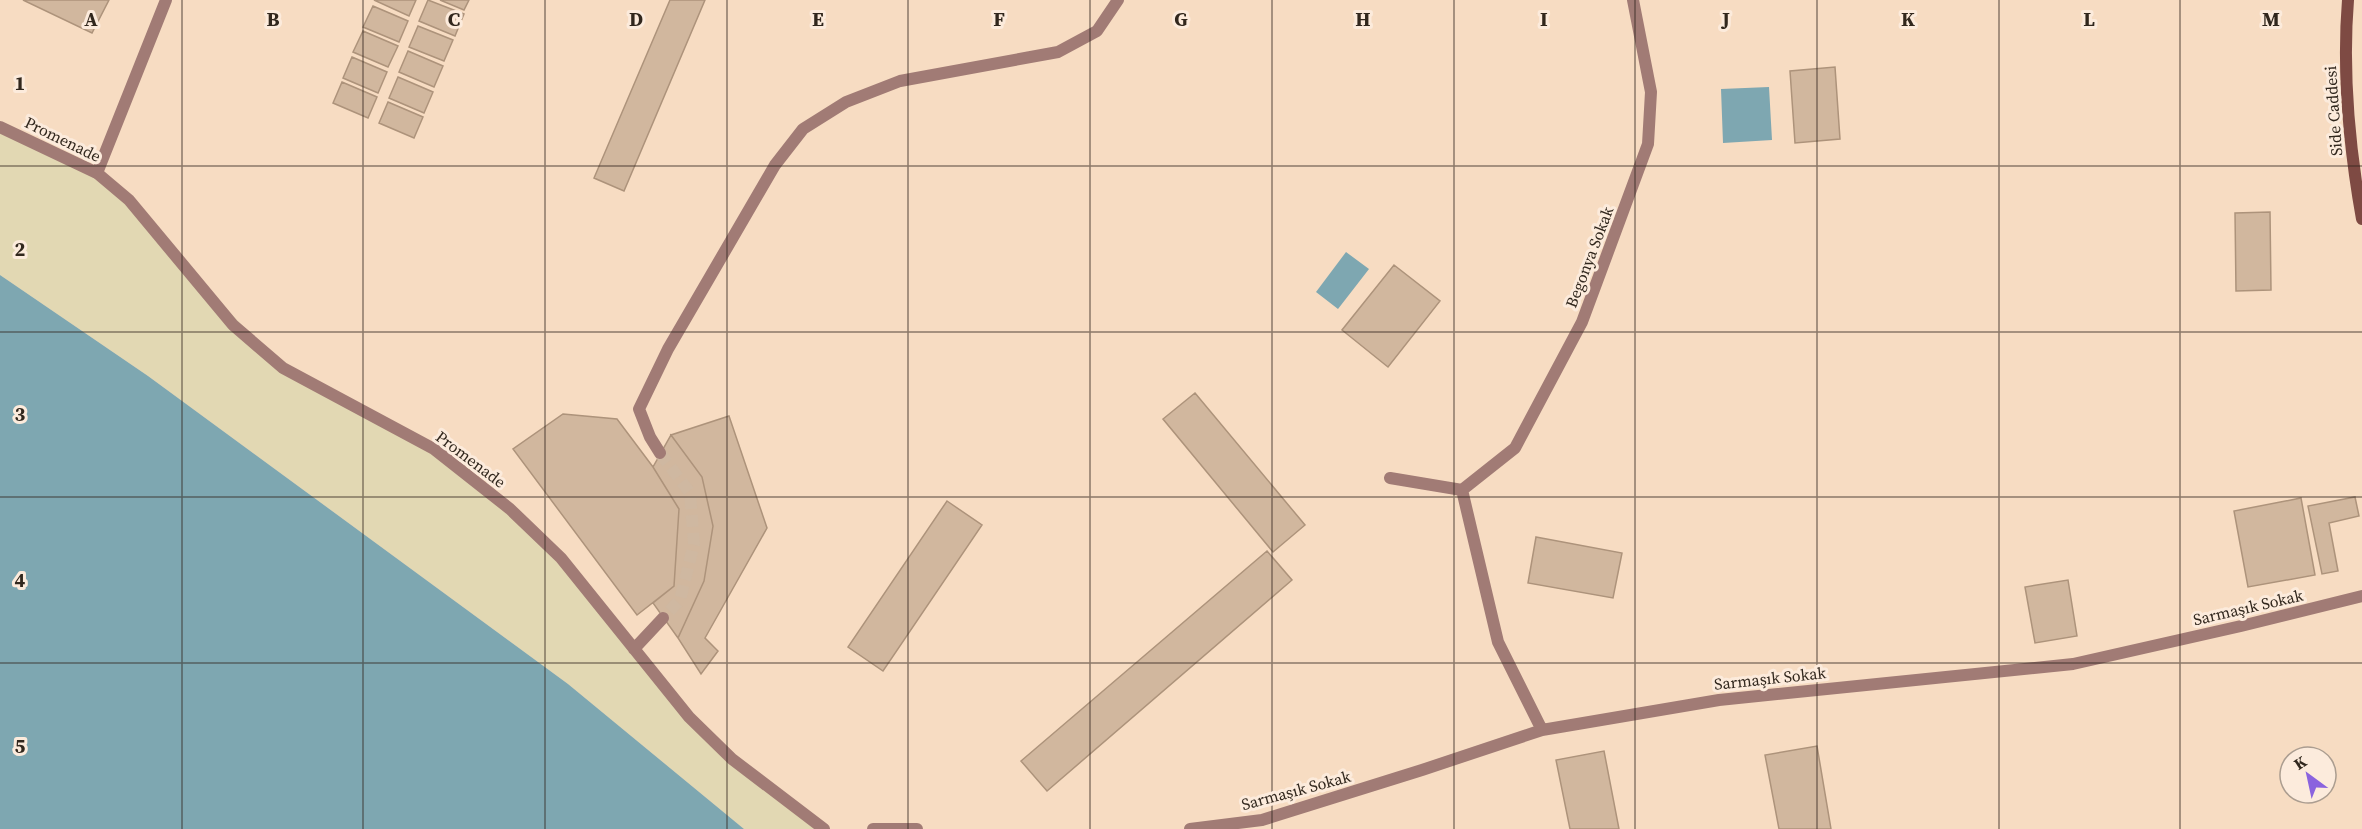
<svg xmlns="http://www.w3.org/2000/svg" width="2362" height="829" viewBox="0 0 2362 829" font-family="'Source Serif 4',serif">
<rect width="100%" height="100%" fill="#f7dcc2"/>
<path fill="#e2d8b3" d="M0,127L97,173L283,368L434,449L561,558L689,717L824,829H744L568,684L148,376L0,275Z"/>
<path fill="#7ea7b1" d="M1769,87L1772,140L1723,143L1721,89Z
M1346,252L1369,269L1338,309L1316,292Z
M0,275L148,376L568,684L744,829H0Z"/>
<path fill="#d1b79e" stroke="#ad937b" stroke-width="1.5" d="M23,0H109L92,33Z
M374,0H416L409,16Z
M428,0L464,14L455,36L419,21Z
M440,0H469L464,10Z
M670,0H705L624,191L594,178Z
M373,6L408,21L399,42L363,27Z
M418,26L453,40L444,61L409,47Z
M363,31L398,46L388,67L353,52Z
M408,51L443,66L434,87L399,72Z
M352,57L387,72L378,93L343,78Z
M1835,67L1840,139L1795,143L1790,71Z
M398,77L433,92L424,113L389,98Z
M342,82L377,97L368,118L333,103Z
M388,102L423,117L414,138L379,123Z
M2270,212L2271,290L2236,291L2235,213Z
M1394,265L1440,301L1388,367L1342,330Z
M1195,393L1305,525L1273,552L1163,419Z
M563,414L617,419L653,467L679,509L674,586L637,615L513,449Z
M729,416L767,528L705,638L718,651L701,674L678,638L704,581L713,526L702,477L671,435Z
M671,435L702,477L713,526L704,581L678,638L653,603L674,586L679,509L653,467Z
M2355,497L2359,516L2329,523L2338,571L2322,574L2308,506Z
M2301,498L2315,575L2248,587L2234,511Z
M947,501L982,525L883,671L848,647Z
M1536,537L1622,553L1613,598L1528,583Z
M1267,551L1292,580L1047,791L1021,761Z
M2068,580L2077,636L2035,643L2025,587Z
M1817,746L1831,829H1779L1765,755Z
M1604,751L1619,829H1570L1556,760Z"/>
<g fill="none" stroke-linecap="round" stroke-linejoin="round">
<path stroke="#cfb8a1" stroke-width="12" stroke-dasharray="12 6" stroke-linecap="butt" d="M660,453L690,493L694,544L680,600L663,618"/>
<path stroke="#a17b75" stroke-width="12" d="M97,173L166,0"/>
<path stroke="#a17b75" stroke-width="12" d="M0,127L97,173L129,200L233,325L283,368L434,449L510,509L561,558L689,717L732,759L824,829
M660,453L650,437L639,409L668,349L775,165L803,129L846,102L900,81L1058,52L1097,31L1118,0
M1390,478L1462,490
M634,649L663,618
M1542,730L1498,642L1462,490L1515,448L1582,322L1648,144L1651,92L1633,0
M873,829H917
M1190,829L1262,820L1422,770L1542,730L1719,700L2073,664L2241,626L2362,596"/>
<path stroke="#7e4a43" stroke-width="12" d="M2348,0C2342,74 2349,146 2362,219"/>
</g>
<path fill="none" stroke="#31271d" stroke-width="1.5" stroke-opacity="0.55" d="M182,0V829M363,0V829M545,0V829M727,0V829M908,0V829M1090,0V829M1272,0V829M1454,0V829M1635,0V829M1817,0V829M1999,0V829M2180,0V829M0,166H2362M0,332H2362M0,497H2362M0,663H2362"/>
<g text-anchor="middle" stroke-width="6" stroke-linejoin="round" paint-order="stroke">
<g font-size="16" fill="#31271d" stroke="#fcebdc">
<text transform="translate(2333 111) rotate(-94)" y="6">Side Caddesi</text>
<text transform="translate(63 139) rotate(26)" y="6">Promenade</text>
<text transform="translate(1589 257) rotate(-69)" y="6">Begonya Sokak</text>
<text transform="translate(471 459) rotate(37)" y="6">Promenade</text>
<text transform="translate(2248 607) rotate(-13)" y="6">Sarmaşık Sokak</text>
<text transform="translate(1770 678) rotate(-6)" y="6">Sarmaşık Sokak</text>
<text transform="translate(1296 790) rotate(-15)" y="6">Sarmaşık Sokak</text>
</g>
</g>
<g font-size="20" text-anchor="middle" font-weight="bold" fill="#31271d" stroke="#fcebdc" stroke-width="6" stroke-linejoin="round" paint-order="stroke">
<text x="91" y="26">A</text>
<text x="273" y="26">B</text>
<text x="454" y="26">C</text>
<text x="636" y="26">D</text>
<text x="818" y="26">E</text>
<text x="999" y="26">F</text>
<text x="1181" y="26">G</text>
<text x="1363" y="26">H</text>
<text x="1544" y="26">I</text>
<text x="1726" y="26">J</text>
<text x="1908" y="26">K</text>
<text x="2089" y="26">L</text>
<text x="2271" y="26">M</text>
<text x="20" y="90">1</text>
<text x="20" y="256">2</text>
<text x="20" y="421">3</text>
<text x="20" y="587">4</text>
<text x="20" y="753">5</text>
</g>
<g transform="translate(2308 775) rotate(327)"><circle r="28" fill="#fcebdc" stroke="#ab9d90" stroke-width="1.5"/>
<path d="M0-4.5L10 22L0 15L-10 22Z" fill="#8a63de"/>
<text y="-9" font-size="16" font-weight="bold" text-anchor="middle" fill="#31271d">K</text>
</g>
</svg>
